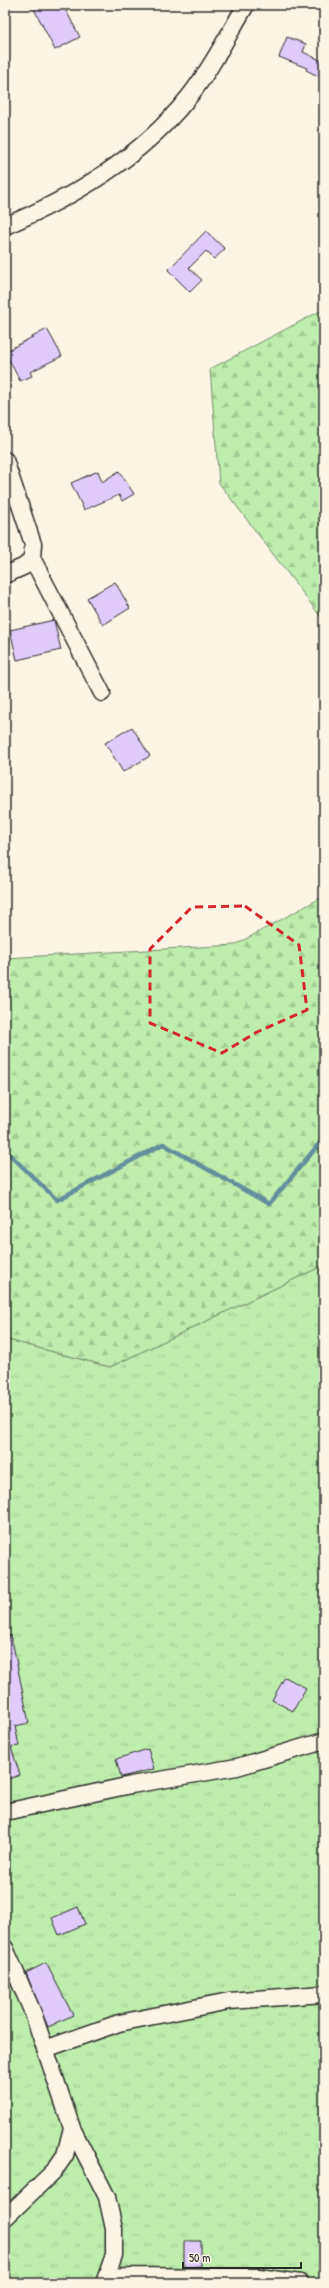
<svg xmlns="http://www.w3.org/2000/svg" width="329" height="2288" viewBox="0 0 329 2288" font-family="'Patrick Hand',sans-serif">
<defs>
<pattern id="grass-tufts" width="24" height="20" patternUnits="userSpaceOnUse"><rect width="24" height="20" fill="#beedac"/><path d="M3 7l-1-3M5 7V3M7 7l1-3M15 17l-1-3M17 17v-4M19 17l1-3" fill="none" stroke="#a3cb94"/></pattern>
<pattern id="forest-firs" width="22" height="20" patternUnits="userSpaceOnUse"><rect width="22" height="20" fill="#beedac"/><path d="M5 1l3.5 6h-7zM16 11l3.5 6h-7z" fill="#a3cb94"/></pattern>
</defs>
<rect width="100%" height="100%" fill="#fcf5e5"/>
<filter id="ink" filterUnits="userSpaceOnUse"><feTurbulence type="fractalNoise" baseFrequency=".025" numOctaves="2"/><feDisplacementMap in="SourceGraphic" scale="8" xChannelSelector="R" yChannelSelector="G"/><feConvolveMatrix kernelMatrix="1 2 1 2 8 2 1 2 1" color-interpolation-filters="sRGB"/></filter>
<g filter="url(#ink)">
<path fill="url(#grass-tufts)" stroke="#748c6c" d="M324,1265V2283H5V1339L110,1367Z"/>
<path fill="url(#forest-firs)" stroke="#748c6c" d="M324,309V621L219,483L210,369Z
M324,896V1265L110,1367L5,1339V958L235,945Z"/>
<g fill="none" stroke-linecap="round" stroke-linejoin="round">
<path stroke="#628f9c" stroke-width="4.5" d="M5,1150L57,1200L163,1144L269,1204L324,1138"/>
</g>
<path fill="#e0cbfc" stroke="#2b2b2b" d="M32,5H63L80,37L55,50Z
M287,37L306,44L303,52L324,62V79L306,70L307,68L279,57Z
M206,231L225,249L214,259L206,251L189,268L202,280L190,292L168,270Z
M47,329L62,356L30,372L32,376L20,381L5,352Z
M98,471L102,482L119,471L134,494L122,501L119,495L84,510L71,483Z
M115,582L130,608L103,625L87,598Z
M54,620L61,650L17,660L10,630Z
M132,727L150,756L123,772L105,743Z
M11,1635L29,1723L15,1726L19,1746L11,1747L20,1775L5,1780V1636Z
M285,1677L306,1688L293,1711L272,1700Z
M148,1749L154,1769L121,1777L116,1759Z
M78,1907L85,1924L59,1935L52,1918Z
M46,1963L73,2015L48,2027L26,1973Z
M184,2241H201V2266L184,2267Z"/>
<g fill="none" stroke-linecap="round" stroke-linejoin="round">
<g stroke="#2b2b2b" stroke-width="19">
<path id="minor" d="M5,226C74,197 140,158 188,98C210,71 228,35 246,5
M5,460L33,544L32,558L102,693
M5,575L25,566L32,558
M5,1812L131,1785L237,1767L324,1741
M5,1948L33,2013L72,2128L107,2197L114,2229V2255L104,2283
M45,2049L119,2023L229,2001L323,1994
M5,2218L54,2171L65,2155L72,2128
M108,2276L259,2277L300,2283"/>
</g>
<use href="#minor" stroke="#fcf5e5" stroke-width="16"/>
</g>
</g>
<path fill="none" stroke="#d62828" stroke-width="3" stroke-dasharray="8 5" stroke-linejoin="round" d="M245,906L299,945L307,1010L257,1032L222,1053L150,1023V949L192,907Z"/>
<rect width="329" height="2288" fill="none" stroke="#fcf5e5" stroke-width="20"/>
<rect x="10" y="10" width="309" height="2268" fill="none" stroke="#2b2b2b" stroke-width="1.5" filter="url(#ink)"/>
<path d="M183 2262v6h118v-6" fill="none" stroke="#2b2b2b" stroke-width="2"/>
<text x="189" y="2262" font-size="12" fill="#2b2b2b" stroke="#fcf5e5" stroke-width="3" paint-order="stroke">50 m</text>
</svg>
